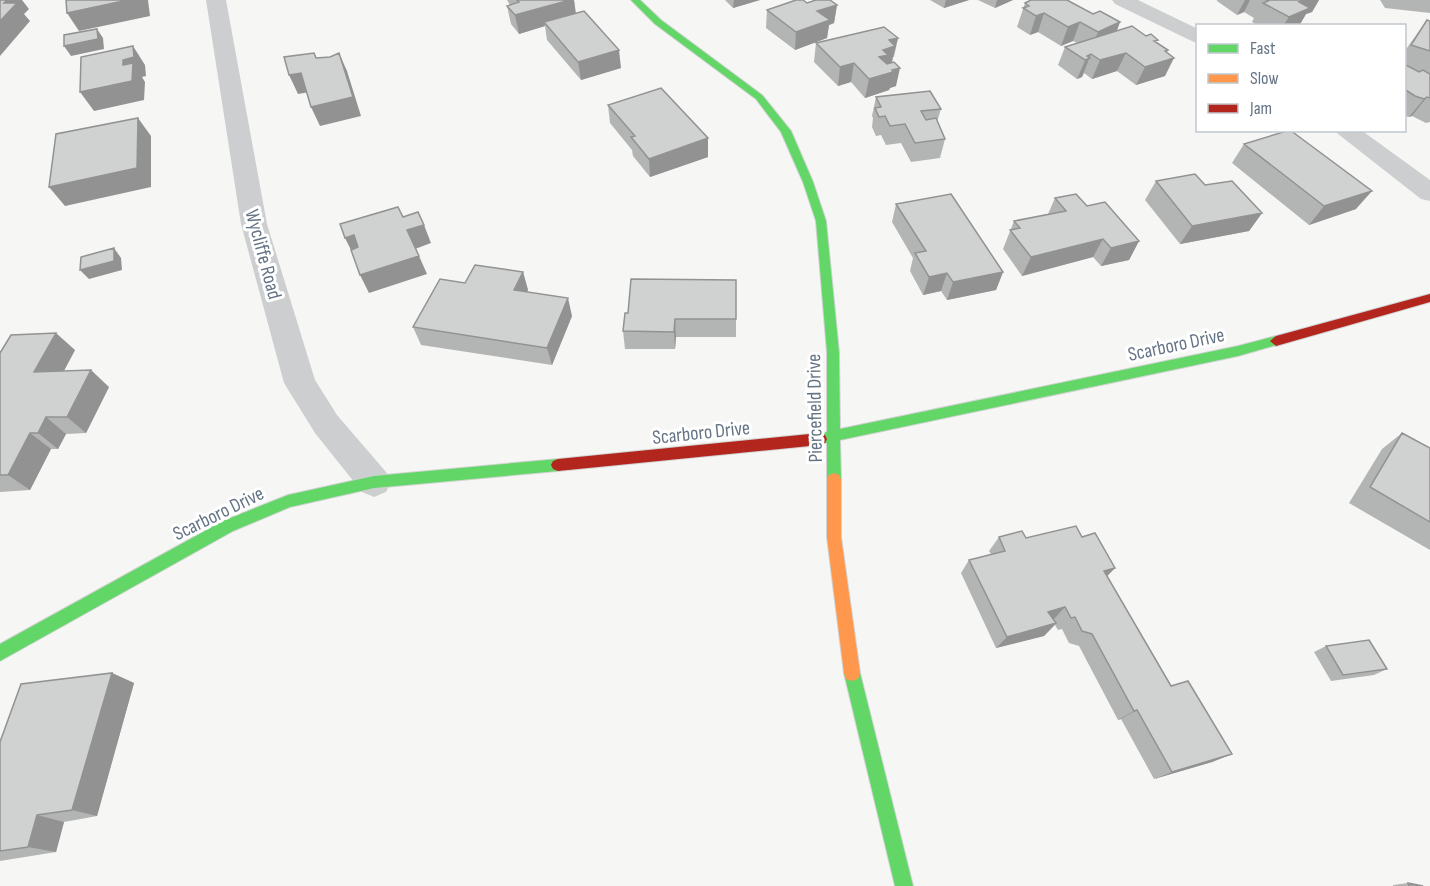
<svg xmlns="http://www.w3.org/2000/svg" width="1430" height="886" viewBox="0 0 1430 886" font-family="'Sofia Sans Condensed',sans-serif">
<rect width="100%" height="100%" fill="#f6f6f5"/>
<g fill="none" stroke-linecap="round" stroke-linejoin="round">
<g stroke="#d2d4d4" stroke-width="2">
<path id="fast" d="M631,0H640L661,20L762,95L791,131L813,182L826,221L839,352L840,429L1238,346L1276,336L1282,341L1280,344L1238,356L840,440L841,479L839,483L834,485L829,483L827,479V443H815L813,439L815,435L827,432V352L816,221L803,182L781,132L756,99L655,24Z
M558,459L563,461L565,465L563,469L558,471L374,488L290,507L233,531L0,661V644L223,521L288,495L374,476Z
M852,665L858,667L860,673L913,886H895L844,673L846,667Z"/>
</g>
<g stroke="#d2d4d4" stroke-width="2">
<path id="slow" d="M834,473L839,475L841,479V537L860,673L858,679L852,681L846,679L844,673L827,537V479L829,475Z"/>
</g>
<g stroke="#d2d4d4" stroke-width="2">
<path id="jam" d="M1430,294V302L1276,346L1270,341L1276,336Z
M820,433L825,435L827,439L825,443L820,445L558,471L553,469L551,465L553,461L558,459Z"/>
</g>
<path fill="#cdced0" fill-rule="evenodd" d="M206,0H226L267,224L315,380L337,415L386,472L391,482L386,492L374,497L362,492L315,433L284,383L241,224Z
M1112,0H1138L1198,29V44L1115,4Z
M1333,130H1361L1430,180V201L1421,199Z"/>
<use href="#fast" fill="#63d668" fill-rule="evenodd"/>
<use href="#slow" fill="#ff974d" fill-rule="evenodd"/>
<use href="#jam" fill="#b3261e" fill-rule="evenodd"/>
</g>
<path fill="#b3b4b4" d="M507,0H574L576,13L621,68L581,80L547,40L545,26L519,34L511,24L507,6L510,5Z
M725,0H760L733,8Z
M930,0H969L944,8Z
M978,0H1013L995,8Z
M1217,0H1319L1312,12L1306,14L1299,26H1259L1252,22L1254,18L1244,12L1237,15L1217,1Z
M1380,0H1430V13L1385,8Z
M807,3L837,5L834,23L829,25L827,38L795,50L766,28L767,10Z
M1025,3L1093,14L1120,22L1117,30L1157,43L1167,52L1165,76L1136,85L1117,71L1092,79L1084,73L1082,77L1077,79L1058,65L1065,47L1077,43L1073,41L1061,46L1038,32L1030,35L1017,27Z
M1427,20L1430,21V122L1426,123L1412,116L1409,117L1404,116V52Z
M898,38L894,57H893L892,63L896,86L890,88L889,90L865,98L851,82L838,86L814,62L816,43Z
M876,97L941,109L937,122L945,139L940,158L911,162L901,143L886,145L881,135L876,136L872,127L873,118L872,116Z
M608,105L708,138V157L650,177L633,156L632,150L610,123Z
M1244,144L1356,209L1309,225L1232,163Z
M1156,181L1205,185L1262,213L1249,231L1180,244L1145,200Z
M1055,198L1139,241L1129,260L1101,266L1093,257L1022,276L1003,249L1014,221L1048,214Z
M896,204L1003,272L996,290L947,300L941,291L923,295L910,271L913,258L892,222Z
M523,272L528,290L527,292L572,316L552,365L421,345L413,327L465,283Z
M625,313L736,319V337H676L675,349H625L623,331Z
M75,350L64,371L109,387L86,433L66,434L58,449H51L30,490L0,492V353Z
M1402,433L1430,448V550L1349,503L1382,449Z
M999,537L1026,538L1082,537L1115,568L1107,576L1171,686L1232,754L1212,762L1154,779L1121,719L1118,720L1079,646L1069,643L1062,629L1058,630L1055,625L1044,636L996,648L961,573L969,560L991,554L989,551Z
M1326,646L1387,669L1374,675L1331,681L1314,652Z
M112,673L134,683L97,816L64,822L56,852L0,861V742Z
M1408,883L1423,886H1393V885Z"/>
<path fill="#929292" d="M7,0H22L29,9L24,14L30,21L0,56V21L4,3Z
M128,0H148L150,16L79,31L67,13Z
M570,0H574L576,17L544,22L545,26L519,34L515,15Z
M734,0H760L733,8Z
M946,0H969L944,8Z
M997,0H1013L995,8Z
M1245,0H1250L1244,12L1237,15Z
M1306,0H1319L1312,12L1306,14L1299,26H1283L1299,2Z
M837,5L834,23L829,25L827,38L795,50L796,32L817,11Z
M1044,13L1038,32L1030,35L1036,16Z
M1080,22L1073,41L1061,46L1068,27Z
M1120,22L1113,41L1090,51L1098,32Z
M97,29L103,38L104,49L71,56L64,46Z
M898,38L891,65L876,76L879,57L883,50L889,40Z
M133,46L145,65L146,76L142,77L145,82L144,100L94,111L80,92L123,60Z
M619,50L621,68L581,80L578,62Z
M1168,50L1162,61L1174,58L1165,76L1136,85L1145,67L1165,51Z
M339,53L347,71L361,116L320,126L311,107Z
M1126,53L1117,71L1092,79L1100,60Z
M1091,54L1082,77L1077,79L1087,56Z
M854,63L851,82L838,86L840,67Z
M900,68L896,86L890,88L889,90L865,98L869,79Z
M301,73L310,92L298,94L289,75Z
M1427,97L1412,116L1409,117L1424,99Z
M138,118L151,136V187L65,206L49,187Z
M708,138V157L650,177L649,159Z
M1372,191L1356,209L1309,225L1324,206Z
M1262,213L1249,231L1180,244L1192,226Z
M424,225L431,243L415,249L407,230Z
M354,235L363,253L354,256L345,238Z
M1103,239L1093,257L1022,276L1031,257Z
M1139,241L1129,260L1101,266L1111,248Z
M114,248L121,258L122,270L89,279L80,270Z
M419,256L427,274L369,293L360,275Z
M523,272L528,290L520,308L514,290Z
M1003,272L996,290L947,300L953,282Z
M947,273L941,291L923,295L929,277Z
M568,298L572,316L552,365L547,348Z
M675,319L676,337L675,349L674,332Z
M56,333L75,350L54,389L34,372Z
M91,370L109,387L86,433L67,417Z
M46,417L66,434L58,449L38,433Z
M30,433L51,449L30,490L8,475Z
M1115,568L1102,581L1104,571Z
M1065,607L1053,620L1048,612Z
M1056,623L1044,636L996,648L1007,637Z
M112,673L134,683L97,816L72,810Z
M1137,710L1121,719L1118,720L1134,711Z
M1232,754L1212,762L1154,779L1172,772Z
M37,815L64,822L56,852L28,847Z"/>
<path fill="#d0d1d1" stroke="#929292" stroke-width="1.5" d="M0,0H7L4,3H17L0,21Z
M66,0H128L67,13Z
M517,0H570L515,15L507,6L519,2Z
M796,0H803L807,3L816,0H830L837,5L817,11L830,20L796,32L767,10Z
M1031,0H1067L1093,14L1100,11L1120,22L1098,32L1080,22L1068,27L1044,13L1036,16L1023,8L1029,6L1025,3Z
M1266,0H1306L1299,2L1310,8L1289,17L1263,3L1268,1Z
M584,11L619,50L578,62L544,22Z
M1427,20L1430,21V51L1411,45Z
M1132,26L1146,36L1151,34L1158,40L1154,41L1168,50L1165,51L1174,58L1145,67L1126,53L1100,60L1091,54L1087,56L1090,58L1085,60L1065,47Z
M884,27L898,38L889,40L895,46L883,50L888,55L879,57L887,64L894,62L900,68L892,70L893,72L869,79L854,63L840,67L816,43Z
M97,29L98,39L64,46V35Z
M133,46L134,57L123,60V65L133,63L132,81L80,92L81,57Z
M314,53L316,58L330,57L339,53L353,97L311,107L301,73L289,75L284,57Z
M1404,64L1419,72L1423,70L1430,74V98L1427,97L1424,99L1415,96L1404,89Z
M661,88L708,138L649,159L631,137L635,136L608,105Z
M930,91L941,109L921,111L926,120L936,118L945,139L915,143L905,124L890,126L885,116L879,117L875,108L881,107L876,97Z
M138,118L137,168L49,187L56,134Z
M1290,130L1372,191L1324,206L1244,144Z
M1195,174L1205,185L1232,181L1262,213L1192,226L1156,181Z
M951,194L1003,272L953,282L947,273L929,277L915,253L926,251L896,204Z
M1076,194L1087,206L1105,202L1139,241L1111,248L1103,239L1031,257L1010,230L1020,228L1014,221L1066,211L1055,198Z
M398,207L403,217L418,212L424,225L407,230L419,256L360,275L351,250L358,247L354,235L345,238L340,224Z
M114,248V261L80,270L81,257Z
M475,265L523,272L514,290L568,298L547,348L413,327L440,279L465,283Z
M631,279L736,280V319H675L674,332L623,331L625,313H628Z
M56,333L34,372L91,370L67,417H46L38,433H30L8,475H0V353L11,335Z
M1402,433L1430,448V522L1370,487Z
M1076,526L1082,537L1095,533L1115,568L1104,571L1171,686L1188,681L1232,754L1172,772L1137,710L1134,711L1092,634L1082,631L1075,617L1071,618L1065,607L1048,612L1056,623L1007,637L969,560L1005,551L999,537L1022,531L1026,538Z
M1369,640L1387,669L1343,675L1326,646Z
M112,673L72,810L37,815L28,847L0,851V742L21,684Z
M1408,883L1423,886H1409Z"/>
<g text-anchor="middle" stroke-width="6" stroke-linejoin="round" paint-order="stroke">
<g font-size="20" fill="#657485" stroke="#fff">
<text transform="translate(264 254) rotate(75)" y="7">Wycliffe Road</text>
<text transform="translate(1176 344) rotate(-12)" y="7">Scarboro Drive</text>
<text transform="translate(814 408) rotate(-91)" y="7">Piercefield Drive</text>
<text transform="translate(701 432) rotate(-6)" y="7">Scarboro Drive</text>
<text transform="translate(218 513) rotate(-26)" y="7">Scarboro Drive</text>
</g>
</g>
<rect x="1196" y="24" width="210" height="108" fill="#ffffff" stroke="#c1c7ce" stroke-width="1.5"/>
<rect x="1208" y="44" width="30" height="9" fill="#63d668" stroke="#c1c7ce" stroke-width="1.5"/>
<text x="1250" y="54" font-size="18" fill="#657485">Fast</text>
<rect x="1208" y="74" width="30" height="9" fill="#ff974d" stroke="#c1c7ce" stroke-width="1.5"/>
<text x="1250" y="84" font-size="18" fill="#657485">Slow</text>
<rect x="1208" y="104" width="30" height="9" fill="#b3261e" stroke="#c1c7ce" stroke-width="1.5"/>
<text x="1250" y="114" font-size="18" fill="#657485">Jam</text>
</svg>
